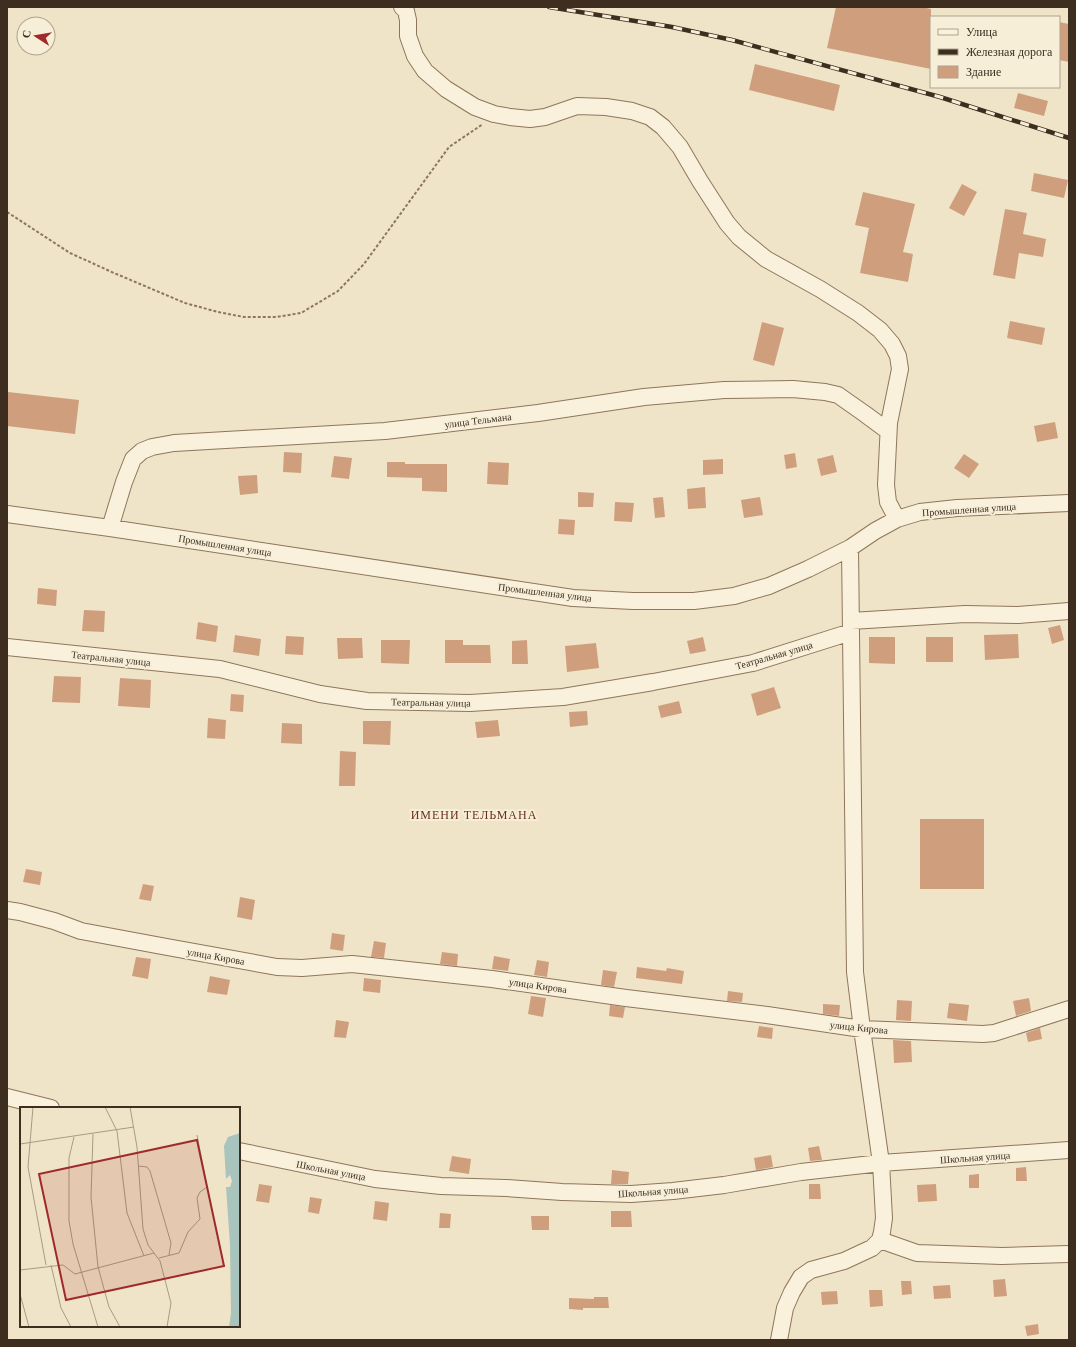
<svg xmlns="http://www.w3.org/2000/svg" width="1076" height="1347" viewBox="0 0 1076 1347" font-family="'Times New Roman',serif">
<rect width="100%" height="100%" fill="#f0e4c8"/>
<path fill="#cf9f7d" d="M836,7H922L931,9V69L827,48Z
M1059,22L1069,24V62L1059,60Z
M755,64L840,85L834,111L749,90Z
M1018,93L1048,101L1044,116L1014,108Z
M1034,173L1068,180L1064,198L1031,191Z
M962,184L977,192L964,216L949,208Z
M863,192L915,204L903,252L913,254L908,282L860,273L869,228L855,225Z
M1005,209L1027,213L1023,234L1046,239L1043,257L1019,253L1015,279L993,275Z
M1010,321L1045,328L1042,345L1007,338Z
M762,322L784,328L774,366L753,360Z
M8,392L79,400L75,434L7,426Z
M1055,422L1058,438L1037,442L1034,426Z
M284,452L302,453L301,473L283,472Z
M795,453L797,467L786,469L784,455Z
M964,454L979,464L969,478L954,468Z
M833,455L837,472L821,476L817,459Z
M334,456L352,458L349,479L331,477Z
M723,459V474L703,475V460Z
M387,462H405V464H447V492L422,491V478L387,477Z
M488,462L509,463L508,485L487,484Z
M257,475L258,493L240,495L238,476Z
M705,487L706,508L688,509L687,489Z
M578,492L594,493L593,507H578Z
M663,497L665,517L655,518L653,498Z
M760,497L763,515L744,518L741,500Z
M615,502L634,503L632,522L614,521Z
M559,519L575,520L574,535L558,534Z
M38,588L57,590L56,606L37,604Z
M84,610L105,611L104,632L82,631Z
M198,622L218,626L216,642L196,639Z
M1060,625L1064,640L1052,644L1048,628Z
M1018,634L1019,658L985,660L984,635Z
M235,635L261,639L259,656L233,652Z
M286,636L304,637L303,655L285,654Z
M703,637L706,651L690,654L687,641Z
M869,637H895V664L869,663Z
M926,637H953V662H926Z
M337,638H362L363,658L338,659Z
M381,640H410L409,664L381,663Z
M445,640H463V645H490L491,663H445Z
M527,640L528,664H512V641Z
M596,643L599,668L567,672L565,646Z
M54,676L81,677L80,703L52,702Z
M120,678L151,680L150,708L118,706Z
M774,687L781,708L757,716L751,694Z
M231,694L244,695L243,712L230,711Z
M679,701L682,713L661,718L658,706Z
M587,711L588,725L570,727L569,712Z
M208,718L226,720L225,739L207,738Z
M498,720L500,736L477,738L475,722Z
M363,721H391L390,745L363,744Z
M282,723L302,724V744L281,743Z
M340,751L356,752L355,786H339Z
M920,819H984V889H920Z
M26,869L42,872L40,885L23,882Z
M143,884L154,886L151,901L139,899Z
M240,897L255,900L252,920L237,917Z
M332,933L345,935L343,951L330,949Z
M374,941L386,943L384,958L371,957Z
M442,952L458,954L457,966L440,964Z
M494,956L510,959L508,971L492,969Z
M136,957L151,959L148,979L132,976Z
M537,960L549,962L547,977L534,975Z
M637,967L666,971L667,968L684,971L682,984L636,978Z
M603,970L617,972L614,987L601,985Z
M210,976L230,980L227,995L207,992Z
M364,978L381,980L380,993L363,991Z
M728,991L743,993L742,1002L727,1001Z
M531,996L546,998L543,1017L528,1014Z
M1029,998L1031,1011L1016,1016L1013,1001Z
M897,1000L912,1001L911,1021L896,1020Z
M949,1003L969,1005L967,1021L947,1018Z
M823,1004L840,1005L839,1016L823,1014Z
M610,1005L625,1007L623,1018L609,1016Z
M336,1020L349,1022L346,1038L334,1037Z
M759,1026L773,1028L772,1039L757,1037Z
M1040,1028L1042,1039L1028,1042L1026,1033Z
M893,1040L911,1041L912,1062L894,1063Z
M819,1146L822,1160L810,1161L808,1148Z
M771,1155L773,1167L756,1170L754,1158Z
M452,1156L471,1159L469,1174L449,1171Z
M1026,1167L1027,1181H1016V1168Z
M612,1170L629,1172L628,1184H611Z
M979,1174V1188H969V1175Z
M259,1184L272,1186L269,1203L256,1201Z
M809,1184H820L821,1199H809Z
M936,1184L937,1201L918,1202L917,1185Z
M310,1197L322,1199L319,1214L308,1212Z
M375,1201L389,1203L387,1221L373,1219Z
M611,1211H631L632,1227H611Z
M440,1213L451,1214L450,1228H439Z
M531,1216H549V1230H532Z
M1005,1279L1007,1296L994,1297L993,1280Z
M901,1281H911L912,1294L902,1295Z
M950,1285L951,1298L934,1299L933,1286Z
M869,1290H882L883,1306L870,1307Z
M837,1291L838,1304L822,1305L821,1292Z
M594,1297H608L609,1308H583V1310L569,1309V1298L594,1299Z
M1038,1324L1039,1334L1027,1336L1025,1326Z"/>
<g fill="none" stroke-linecap="round" stroke-linejoin="round">
<g stroke="#8d765c" stroke-width="18">
<path id="minor" d="M402,7L406,11L408,20V36L415,56L425,71L446,89L475,107L494,114L510,117L530,119L545,117L577,106L606,107L632,111L650,117L663,127L680,147L700,181L727,223L739,237L766,259L820,289L858,313L880,330L892,344L898,356L900,369L889,423L886,485L888,502L897,519
M7,514L110,528L573,598L633,601H694L734,596L769,586L808,569L850,548L875,531L897,519L920,512L957,508L1069,503
M110,528L124,482L133,459L142,451L152,447L174,443L385,431L538,413L644,397L724,390L793,389L825,392L838,395L865,414L888,431
M851,621L965,614L1018,615L1069,611
M7,647L220,669L320,694L367,701L470,703L563,697L653,682L753,663L851,632
M7,910L20,912L54,921L81,931L167,947L277,967L302,968L352,964L492,979L626,998L767,1015L862,1029L983,1034L994,1033L1069,1009
M7,1097L51,1108
M239,1151L375,1179L441,1186L506,1188L562,1192L631,1194L673,1191L724,1185L801,1172L881,1163L1069,1150
M880,1240L917,1253L1002,1256L1069,1254
M779,1340L785,1308L792,1292L801,1277L811,1270L844,1261L872,1248L880,1240L882,1232L884,1218L881,1163L862,1029L855,972L850,548"/>
</g>
<path stroke="#8d765c" stroke-width="2" stroke-dasharray="3 2" stroke-linecap="butt" d="M7,212L70,253L114,273L185,303L218,312L244,317H276L301,313L338,291L364,264L449,147L483,124"/>
<use href="#minor" stroke="#faf1dc" stroke-width="16"/>
<g stroke="#3d2e20" stroke-width="4.5">
<path id="rail" d="M549,7L672,27L732,40L940,97L1069,138"/>
</g>
<use href="#rail" stroke="#f7eed8" stroke-width="3" stroke-dasharray="9" stroke-linecap="butt"/>
</g>
<g text-anchor="middle" stroke-width="4" stroke-linejoin="round" paint-order="stroke">
<g font-size="10" fill="#3d2e20" stroke="#f7eed8">
<text transform="translate(478 420) rotate(-7)" y="4">улица Тельмана</text>
<text transform="translate(969 509) rotate(-4)" y="4">Промышленная улица</text>
<text transform="translate(225 545) rotate(9)" y="4">Промышленная улица</text>
<text transform="translate(545 592) rotate(7)" y="4">Промышленная улица</text>
<text transform="translate(774 655) rotate(-16)" y="4">Театральная улица</text>
<text transform="translate(111 658) rotate(6)" y="4">Театральная улица</text>
<text transform="translate(431 702) rotate(1)" y="4">Театральная улица</text>
<text transform="translate(216 956) rotate(10)" y="4">улица Кирова</text>
<text transform="translate(538 985) rotate(8)" y="4">улица Кирова</text>
<text transform="translate(859 1027) rotate(6)" y="4">улица Кирова</text>
<text transform="translate(975 1157) rotate(-4)" y="4">Школьная улица</text>
<text transform="translate(331 1170) rotate(11)" y="4">Школьная улица</text>
<text transform="translate(653 1191) rotate(-4)" y="4">Школьная улица</text>
</g>
<g font-size="12" letter-spacing="1" fill="#6b2e1e" stroke="#f7eed8">
<text x="474" y="819">ИМЕНИ ТЕЛЬМАНА</text>
</g>
</g>
<g transform="translate(20 1107)">
<rect width="220" height="220" fill="#f0e4c8"/>
<path d="M220,26V220H209L211,206L210,138L206,80H210L212,74L210,68L206,72L204,39L208,30Z" fill="#a9c4bc"/>
<path fill="none" stroke="#a89b85" stroke-width="1" d="M13,0L8,60L26,158M85,0L97,24L107,106L124,149M110,0L117,40L123,122L128,138L140,154L151,196L147,220M73,27L71,90L78,160L89,200L100,220M54,30L49,51V114L53,137L78,220M0,37L114,20M118,59L127,60L130,64L151,136L149,148M139,151L159,146L168,125L180,112L177,91L180,85L187,80L177,28M31,158L41,201L51,220M0,163L43,158L55,167L134,146M0,187L9,220"/>
<path fill="#9e2a2b" fill-opacity="0.15" stroke="#9e2a2b" stroke-width="2" d="M177,33L204,159L46,193L19,67Z"/>
<rect width="220" height="220" fill="none" stroke="#3d2e20" stroke-width="2"/>
</g>
<rect width="1076" height="1347" fill="none" stroke="#3d2e20" stroke-width="16"/>
<rect x="930" y="16" width="130" height="72" fill="#f7eed8" stroke="#ada18e"/>
<rect x="938" y="29" width="20" height="6" fill="#faf1dc" stroke="#ada18e"/>
<text x="966" y="36" font-size="12" fill="#3d2e20">Улица</text>
<rect x="938" y="49" width="20" height="6" fill="#3d2e20" stroke="#ada18e"/>
<text x="966" y="56" font-size="12" fill="#3d2e20">Железная дорога</text>
<rect x="938" y="66" width="20" height="12" fill="#cf9f7d" stroke="#ada18e"/>
<text x="966" y="76" font-size="12" fill="#3d2e20">Здание</text>
<g transform="translate(36 36) rotate(282)"><circle r="19" fill="#f7eed8" stroke="#ada18e"/>
<path d="M0-3L7 15L0 10L-7 15Z" fill="#9e2a2b"/>
<text y="-6" font-size="11" font-weight="bold" text-anchor="middle" fill="#3d2e20">С</text>
</g>
</svg>
